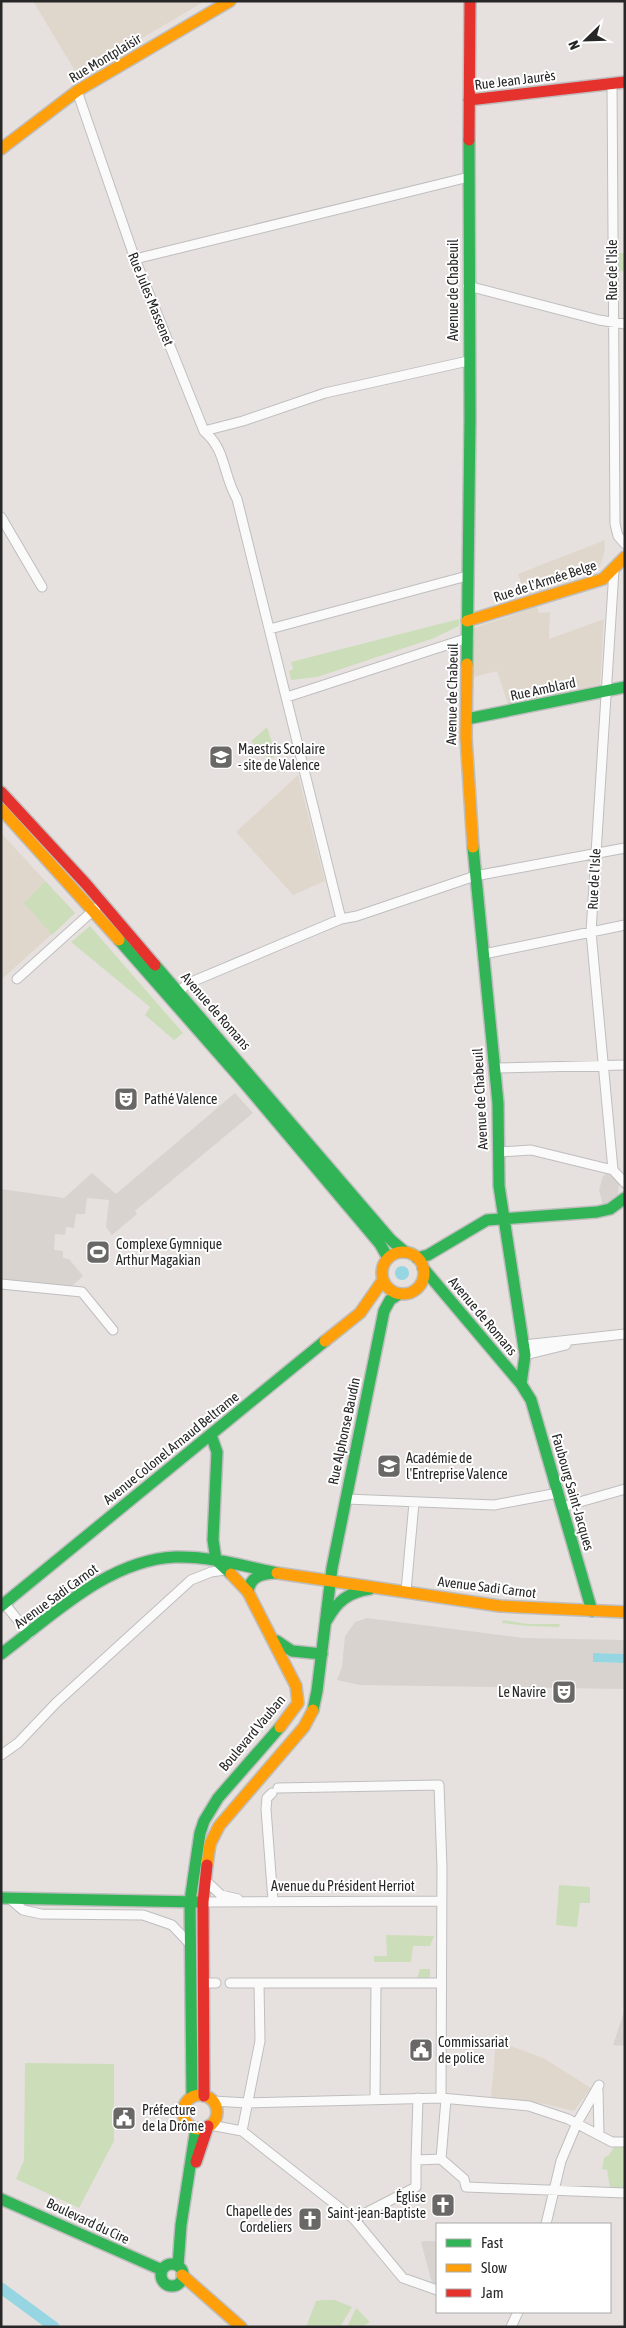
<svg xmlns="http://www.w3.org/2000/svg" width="626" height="2328" viewBox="0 0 626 2328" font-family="'Asap Condensed',sans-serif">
<rect width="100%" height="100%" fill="#e6e1de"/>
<path fill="#e0d7cc" d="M33,1H205L78,76Z
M605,540L604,555L598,570L526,597L518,574Z
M537,607L539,613L550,612L549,639L604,619L600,685L508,704L497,671L474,677V628Z
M298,775L325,881L293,895L236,832Z
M1,833L75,913L1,980Z
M496,2040L545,2059L591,2088L574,2111L545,2104L491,2098Z"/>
<path fill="#ccdeb9" d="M612,253H625V271H612Z
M459,619V626L434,638L317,677L291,680L289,671L293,669L291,662Z
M267,727L276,755L270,760L251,741Z
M45,881L75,913L52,935L24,903Z
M90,926L183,1033L174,1040L145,1015L150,1007L71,942Z
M503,1620L528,1624H560L559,1627L528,1626L502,1623Z
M559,1885L590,1887V1903H580L577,1927L556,1925Z
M386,1935L434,1936L430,1946H413L411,1962H374V1956H387Z
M420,1969H430V1978H417Z
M25,2063L114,2064V2141L79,2208L16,2179L24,2160Z
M616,2144L625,2148V2190L610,2188L607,2170L602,2169L604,2158L609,2155Z
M323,2300H335L352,2307L340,2327H306L316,2301Z
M356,2308L370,2322L361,2327H347Z"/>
<path fill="#d8d3cf" d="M235,1093L253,1113L135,1211L137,1214L112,1235L106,1227L109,1200L87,1198L85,1214H76L74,1228L66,1227L65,1235L55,1234L54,1250L63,1251V1258L69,1259L83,1276L72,1286L1,1279V1189L64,1198L92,1173L116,1194Z
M606,1174L614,1175L619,1182L618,1194L603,1205L599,1190L603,1176Z
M367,1618L523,1638L625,1640V1654L593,1653V1662L625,1663V1689L360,1685L337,1680L342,1667L345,1636L355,1622Z
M625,2009V2046L613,2045Z
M424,2241H435L437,2245V2283H432L421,2242Z"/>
<path fill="#96d5e2" d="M395 1273a7 7 0 1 1 14 0a7 7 0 1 1-14 0Z
M593,1653L625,1654V1663L593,1662Z"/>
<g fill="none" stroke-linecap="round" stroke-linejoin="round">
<path stroke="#96d5e2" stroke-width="11" d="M1,2288L54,2327"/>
<g stroke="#bfbebf" stroke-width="11">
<path id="street" d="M612,83L615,524L618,536L625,544
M77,91L135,259L204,431C227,451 222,473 237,499L341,919
M135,259L469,177
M468,286L599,320L625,324
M204,431L243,421L325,393L468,361
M1,517L42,587
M614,570L591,932L613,1170L625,1183
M270,629L467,576
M287,697L468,638
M484,954L625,925
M17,979L96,908
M179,991L189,983L341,919L357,916L475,876L625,848
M496,1068L625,1065
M498,1152L531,1150L613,1170
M1,1284L82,1292L113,1330
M524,1345L625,1334
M525,1355L566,1345
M346,1499L494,1505L558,1493
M562,1507L625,1489
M406,1591L414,1503
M4,1603L29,1634
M1,1755L18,1743L56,1703L191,1580L211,1572L225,1570
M278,1788L439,1785L442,1868L441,2098
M272,1793L267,1798L266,1809L273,1901
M205,1880L221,1895L238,1899
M9,1898L23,1910L41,1914L143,1915L172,1925L190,1944
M203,1902L441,1901
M203,1983H216
M230,1983H441
M598,2090L599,2135
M418,2098L416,2160L441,2159L446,2099
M375,2099L376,1984
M213,2101L248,2103L441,2098L529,2106L568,2119L612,2142H625
M210,2125L242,2131L354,2219L403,2278L437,2290
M242,2131L260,2041L259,1984
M441,2159L464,2179L466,2187L625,2193
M354,2219L416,2187V2160
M546,2224L561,2161L577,2123L599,2085
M511,2327L518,2312"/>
</g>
<g stroke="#bfbebf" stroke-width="14">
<path id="fast" d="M467,664L470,418L469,140
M467,719L625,687
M473,847L498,1103L499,1186L525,1355L521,1384
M119,940L241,1079L380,1244L388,1258
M155,965L391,1240L405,1252
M417,1258L428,1255L487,1220L597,1212L610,1209L625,1198
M423,1268L521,1384L531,1400L592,1611
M211,1435L217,1452L213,1540L216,1560L231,1574
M248,1592C250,1577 260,1574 274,1573
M1,1606L325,1341
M327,1620C337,1601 349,1592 370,1589
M277,1641L292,1651L322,1654
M1,1654C52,1616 108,1560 175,1557C210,1556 244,1566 277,1573
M313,1710L317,1691L332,1568L384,1311L390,1300L399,1294
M1,1898L198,1902
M192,2097L190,1901L200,1833L204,1821L218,1798L280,1727
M1,2199L162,2270
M161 2275a11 11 0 1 1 22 0a11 11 0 1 1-22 0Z
M178,2266L181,2225L196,2128"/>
</g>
<g stroke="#bfbebf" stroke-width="14">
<path id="slow" d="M1,149L77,91L230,1
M467,621L603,579L625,557
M467,664L466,737L473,847
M1,809L119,940
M382 1273a21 21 0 1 1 42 0a21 21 0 1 1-42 0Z
M325,1341L360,1313L383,1280
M277,1573L500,1606L625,1612
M231,1574L248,1592L296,1686L298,1703L280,1727
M207,1865L210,1844L219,1826L304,1727L313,1710
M183 2112a17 17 0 1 1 34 0a17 17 0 1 1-34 0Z
M182,2275L241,2327"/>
</g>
<g stroke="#bfbebf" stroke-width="14">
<path id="jam" d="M469,100L625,82
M469,140L470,1
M1,792L86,884L155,965
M204,2096L203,1902L207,1865
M196,2162L208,2126"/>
</g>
<use href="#street" stroke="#fbfafa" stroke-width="9"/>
<use href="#fast" stroke="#30b455" stroke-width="11"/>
<use href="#slow" stroke="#ff9f0a" stroke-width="11"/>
<use href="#jam" stroke="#e5322d" stroke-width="11"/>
</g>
<defs>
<g id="university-square" transform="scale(1.25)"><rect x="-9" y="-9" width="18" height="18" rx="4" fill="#6a6867" stroke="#fff"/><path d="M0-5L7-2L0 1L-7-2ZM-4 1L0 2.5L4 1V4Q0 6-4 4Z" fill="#fff"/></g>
<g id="theatre-square" transform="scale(1.25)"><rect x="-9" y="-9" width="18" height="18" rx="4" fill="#6a6867" stroke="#fff"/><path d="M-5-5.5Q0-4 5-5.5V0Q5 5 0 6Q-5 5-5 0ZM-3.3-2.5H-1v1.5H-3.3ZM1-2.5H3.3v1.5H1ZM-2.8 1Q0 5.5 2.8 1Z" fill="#fff"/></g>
<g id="stadium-square" transform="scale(1.25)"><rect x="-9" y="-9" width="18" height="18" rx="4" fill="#6a6867" stroke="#fff"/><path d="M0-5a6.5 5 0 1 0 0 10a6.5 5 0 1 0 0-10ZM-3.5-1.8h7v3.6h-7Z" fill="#fff"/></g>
<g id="civic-square" transform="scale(1.25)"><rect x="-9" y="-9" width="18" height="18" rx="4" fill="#6a6867" stroke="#fff"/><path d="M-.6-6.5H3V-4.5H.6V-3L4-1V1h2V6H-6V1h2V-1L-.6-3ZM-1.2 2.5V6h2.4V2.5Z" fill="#fff"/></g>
<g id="church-square" transform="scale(1.25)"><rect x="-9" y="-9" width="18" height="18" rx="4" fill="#6a6867" stroke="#fff"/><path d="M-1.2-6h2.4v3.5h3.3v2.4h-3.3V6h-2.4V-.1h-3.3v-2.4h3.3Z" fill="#fff"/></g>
</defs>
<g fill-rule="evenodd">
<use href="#university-square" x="221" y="757"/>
<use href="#theatre-square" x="126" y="1099"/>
<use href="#stadium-square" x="98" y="1252"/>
<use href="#university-square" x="389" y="1466"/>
<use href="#theatre-square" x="564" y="1692"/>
<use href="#civic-square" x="421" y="2050"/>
<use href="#civic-square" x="124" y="2118"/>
<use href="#church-square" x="443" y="2205"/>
<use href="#church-square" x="310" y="2219"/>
</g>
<g text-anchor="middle" stroke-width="4" stroke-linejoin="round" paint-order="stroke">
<g font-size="14" fill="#272727" stroke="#fff">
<text transform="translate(105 58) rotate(-31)" y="5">Rue Montplaisir</text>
<text transform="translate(515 80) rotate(-7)" y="5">Rue Jean Jaurès</text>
<text transform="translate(612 270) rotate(-90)" y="5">Rue de l'Isle</text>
<text transform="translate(453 290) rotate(-90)" y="5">Avenue de Chabeuil</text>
<text transform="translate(151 299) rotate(68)" y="5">Rue Jules Massenet</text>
<text transform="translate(545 581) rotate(-18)" y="5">Rue de l'Armée Belge</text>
<text transform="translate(543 689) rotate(-12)" y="5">Rue Amblard</text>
<text transform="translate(452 694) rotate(-89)" y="5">Avenue de Chabeuil</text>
<text transform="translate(594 879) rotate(-87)" y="5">Rue de l'Isle</text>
<text transform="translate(216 1011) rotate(49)" y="5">Avenue de Romans</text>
<text transform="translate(480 1099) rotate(-93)" y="5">Avenue de Chabeuil</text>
<text transform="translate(483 1316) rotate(50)" y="5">Avenue de Romans</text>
<text transform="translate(344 1431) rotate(-78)" y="5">Rue Alphonse Baudin</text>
<text transform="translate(171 1448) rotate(-39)" y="5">Avenue Colonel Arnaud Beltrame</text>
<text transform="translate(573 1492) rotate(74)" y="5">Faubourg Saint-Jacques</text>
<text transform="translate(487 1587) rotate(7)" y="5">Avenue Sadi Carnot</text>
<text transform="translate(56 1596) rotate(-36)" y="5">Avenue Sadi Carnot</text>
<text transform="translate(252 1733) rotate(-50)" y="5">Boulevard Vauban</text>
<text x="343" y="1891">Avenue du Président Herriot</text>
<text transform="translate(88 2221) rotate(25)" y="5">Boulevard du Cire</text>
</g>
<g font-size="14" fill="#272727" stroke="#fff" text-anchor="start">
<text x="238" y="754">Maestris Scolaire<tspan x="238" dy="16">- site de Valence</tspan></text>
<text x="144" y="1104">Pathé Valence</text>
<text x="116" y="1249">Complexe Gymnique<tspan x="116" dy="16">Arthur Magakian</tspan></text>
<text x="406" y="1463">Académie de<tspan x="406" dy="16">l'Entreprise Valence</tspan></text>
<text x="546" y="1697" text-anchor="end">Le Navire</text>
<text x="438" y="2047">Commissariat<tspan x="438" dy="16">de police</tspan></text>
<text x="142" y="2115">Préfecture<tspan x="142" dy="16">de la Drôme</tspan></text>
<text x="426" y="2202" text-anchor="end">Église<tspan x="426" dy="16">Saint-jean-Baptiste</tspan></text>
<text x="292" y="2216" text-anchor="end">Chapelle des<tspan x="292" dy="16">Cordeliers</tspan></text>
</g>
</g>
<rect width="626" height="2328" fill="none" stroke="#272727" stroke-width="5"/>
<rect x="436" y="2223" width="175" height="90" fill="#ffffff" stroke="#a9a9a9"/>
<rect x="446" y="2239" width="25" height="8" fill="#30b455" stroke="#a9a9a9"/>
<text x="481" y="2248" font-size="15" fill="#272727">Fast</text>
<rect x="446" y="2264" width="25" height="8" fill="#ff9f0a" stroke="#a9a9a9"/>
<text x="481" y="2273" font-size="15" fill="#272727">Slow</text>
<rect x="446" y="2289" width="25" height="8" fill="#e5322d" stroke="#a9a9a9"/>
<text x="481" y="2298" font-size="15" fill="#272727">Jam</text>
<g transform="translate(586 40) rotate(247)" stroke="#ffffff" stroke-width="4" paint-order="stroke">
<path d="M0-4L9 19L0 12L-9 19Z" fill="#272727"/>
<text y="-8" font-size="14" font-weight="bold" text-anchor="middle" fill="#272727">N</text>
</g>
</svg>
